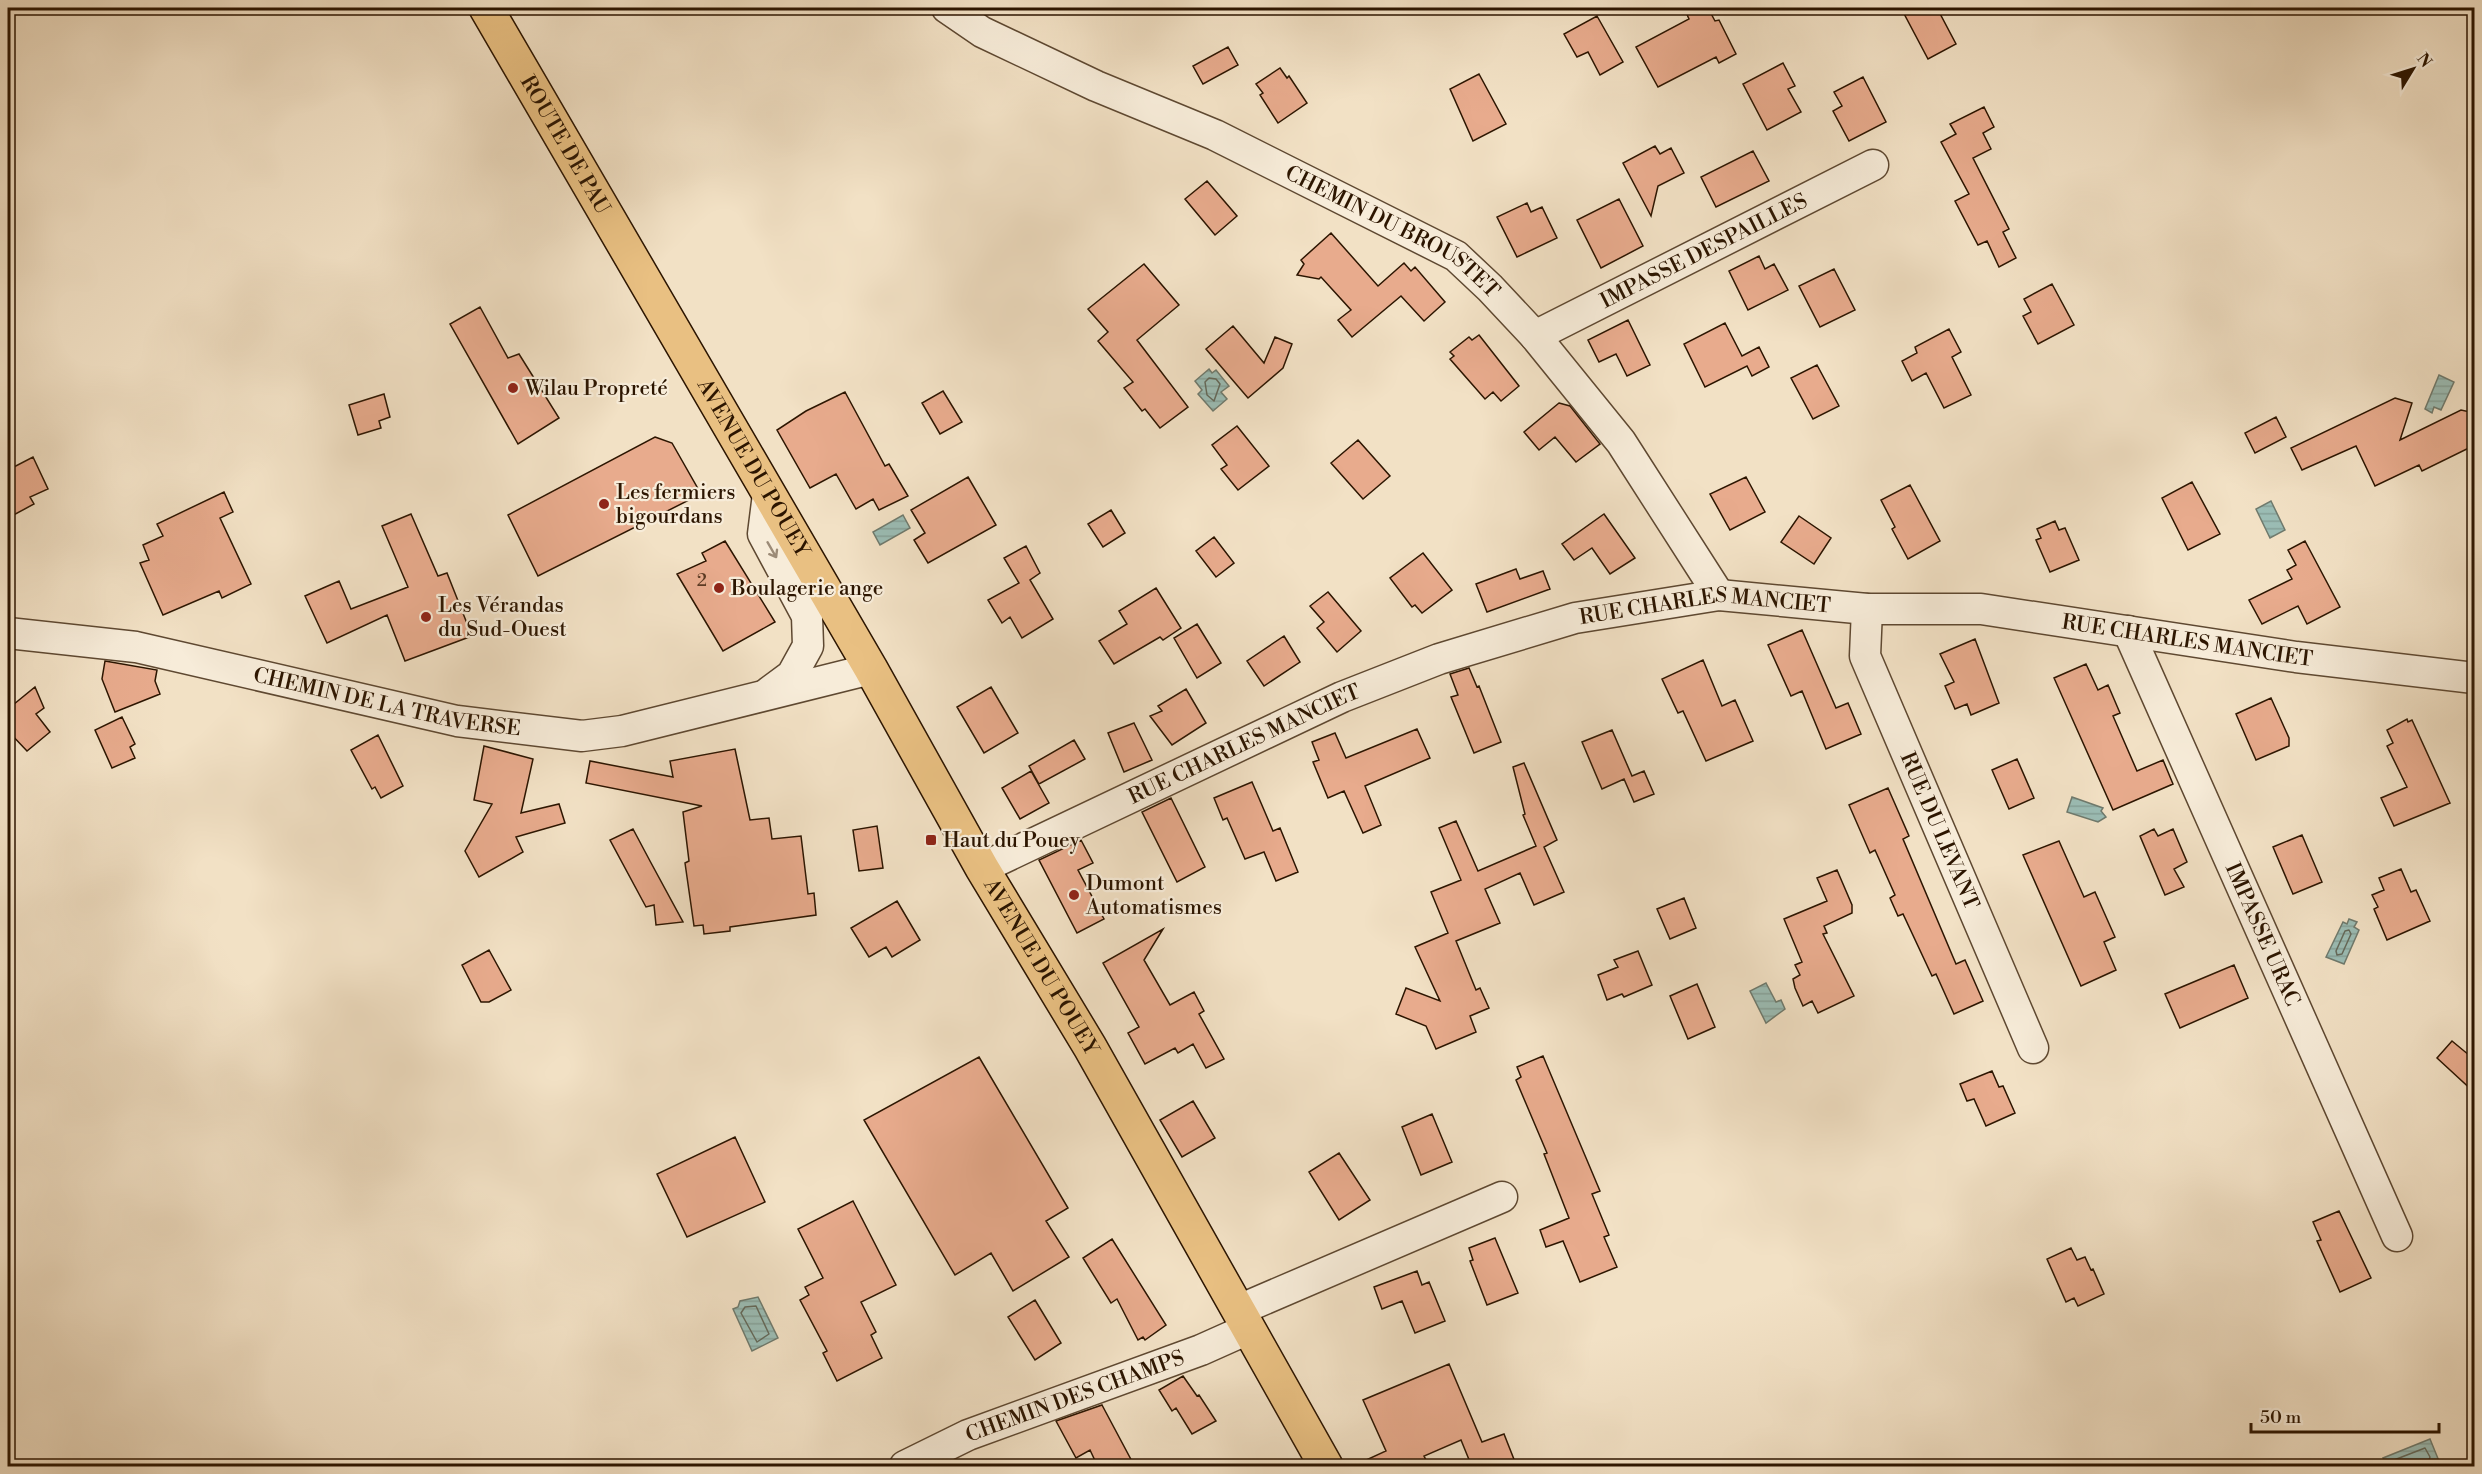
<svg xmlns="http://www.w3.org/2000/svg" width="2482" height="1474" viewBox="0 0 2482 1474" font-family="'Libre Bodoni',serif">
<defs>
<pattern id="water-rules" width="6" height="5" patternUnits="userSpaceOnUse" patternTransform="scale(1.5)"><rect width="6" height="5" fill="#9bbdb5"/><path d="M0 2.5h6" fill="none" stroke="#86a29a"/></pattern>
</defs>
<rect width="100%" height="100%" fill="#f2e1c5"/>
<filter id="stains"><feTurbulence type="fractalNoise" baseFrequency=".00333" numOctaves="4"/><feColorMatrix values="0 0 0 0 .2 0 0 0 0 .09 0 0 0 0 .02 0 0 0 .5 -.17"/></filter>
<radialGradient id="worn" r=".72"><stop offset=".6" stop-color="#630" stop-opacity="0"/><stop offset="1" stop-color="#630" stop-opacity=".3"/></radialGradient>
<path fill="url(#water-rules)" stroke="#6f7a6d" stroke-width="1.5" d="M1209,369L1212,373L1216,370L1229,386L1221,392L1227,399L1213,411L1198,394L1202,390L1195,381Z
M2439,375L2454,382L2441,410L2434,407L2432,413L2425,409Z
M2271,501L2285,530L2270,538L2256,509Z
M903,515L910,528L880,545L873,532Z
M2072,797L2103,808L2101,811L2106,817L2098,822L2067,812Z
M2349,919L2357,922L2354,927L2359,930L2344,964L2326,957L2343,922L2347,924Z
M1766,983L1776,1002L1781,1000L1785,1009L1766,1023L1750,991Z
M758,1297L778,1338L752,1351L733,1309L738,1307L740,1301Z
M2430,1439L2439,1461L2427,1466H2387L2383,1458Z"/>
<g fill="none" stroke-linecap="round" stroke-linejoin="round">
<path stroke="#64695a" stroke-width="1.5" d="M1209,378L1216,379L1220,384L1214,401L1207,395L1205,382Z
M2349,930L2351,934L2342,954L2337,955L2336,951L2345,931Z
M756,1306L769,1334L757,1342L741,1313L745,1307Z
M2392,1466L2394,1460L2425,1448L2430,1457L2427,1466"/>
</g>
<path fill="#e8ab8d" stroke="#2c1500" stroke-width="1.5" d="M1684,8H1708L1715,21L1719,20L1736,54L1719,63L1716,57L1658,87L1636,47L1689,19Z
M1901,8H1937L1956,44L1928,59Z
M1597,16L1623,62L1600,75L1588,52L1577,57L1564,34Z
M1228,47L1238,65L1203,84L1193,66Z
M1783,63L1795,86L1788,89L1801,112L1767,130L1743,84Z
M1280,68L1287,78L1289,76L1307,103L1278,123L1260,95L1263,93L1256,84Z
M1479,74L1506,124L1473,141L1450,89Z
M1863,77L1886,122L1849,141L1833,111L1842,106L1834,92Z
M1984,107L1994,127L1983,133L1991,149L1973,158L2009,229L2003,232L2016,258L1999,267L1987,241L1978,245L1955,201L1969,194L1941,142L1956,134L1950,124Z
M1655,146L1660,154L1671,148L1684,173L1658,186L1651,216L1623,163Z
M1753,151L1769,181L1716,207L1701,177Z
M1207,181L1237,216L1215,235L1185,199Z
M1619,199L1643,246L1601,268L1577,220Z
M1527,203L1531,212L1542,207L1557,238L1517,257L1497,217Z
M1331,233L1378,286L1404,263L1411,271L1415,267L1445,302L1424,321L1401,296L1352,337L1338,320L1351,310L1321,277L1319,279L1297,275L1304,264L1301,260Z
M1759,256L1765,269L1774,264L1788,290L1748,310L1729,271Z
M1144,264L1179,305L1137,340L1188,407L1160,428L1145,409L1142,411L1124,388L1133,382L1098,341L1108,332L1088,309Z
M1834,269L1855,310L1820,327L1799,286Z
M2052,284L2074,325L2038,344L2023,316L2031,312L2024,299Z
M480,307L508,358L519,354L559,418L518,444L450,324Z
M1628,320L1650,365L1627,376L1616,354L1599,362L1588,340Z
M1725,323L1742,356L1759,347L1769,367L1752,376L1747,366L1705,387L1684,344Z
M1233,326L1264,363L1275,337L1292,344L1283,368L1248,398L1206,349Z
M1949,329L1961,352L1952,357L1971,395L1944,408L1926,373L1912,381L1902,361L1917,353L1915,347Z
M1479,335L1519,386L1501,401L1493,392L1485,399L1450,359L1454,356L1450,352L1469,337L1472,340Z
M1817,365L1839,406L1813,419L1791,378Z
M943,391L962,422L940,434L922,403Z
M845,392L885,466L889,464L908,496L879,510L873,499L856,509L836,474L810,488L777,430L806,411Z
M384,394L390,417L379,421L381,428L358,435L349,405Z
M2395,398L2412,403L2400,440L2461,410L2475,413V445L2422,471L2419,465L2375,486L2356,446L2302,470L2291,448Z
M1559,403L1570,406L1600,444L1576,462L1555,437L1539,450L1524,432Z
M2276,417L2286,437L2255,453L2245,433Z
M1237,426L1269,466L1238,490L1221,469L1227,465L1212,445Z
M655,437L672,443L701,494L538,576L508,515Z
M1358,440L1390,476L1363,499L1331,463Z
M33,457L48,489L30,497L34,504L8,518V470Z
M968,477L996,525L928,563L914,540L925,533L911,510Z
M1746,477L1765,512L1730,530L1710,494Z
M2192,482L2220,534L2188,550L2162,498Z
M1910,485L1940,541L1908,559L1892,529L1895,527L1881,500Z
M224,492L233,512L220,518L251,584L222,598L219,591L163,615L140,563L149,560L143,545L163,536L157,524Z
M1111,510L1125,533L1103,547L1088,524Z
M411,514L438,576L447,573L472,636L405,661L387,615L327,643L305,596L339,581L351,609L408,587L382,526Z
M1604,514L1635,558L1610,574L1592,548L1574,560L1562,544Z
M1799,516L1831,538L1814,564L1781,542Z
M2055,521L2059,530L2065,528L2079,560L2050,572L2036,540L2041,538L2037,529Z
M1214,537L1234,563L1216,577L1196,551Z
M725,541L775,622L723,651L677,574L706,561L702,553Z
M2305,541L2340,607L2307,624L2298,606L2262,624L2249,600L2292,579L2287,570L2296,565L2288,550Z
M1026,546L1040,573L1030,580L1053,619L1022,638L1010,617L1002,623L988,600L1019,583L1004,558Z
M1423,553L1452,590L1422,613L1415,605L1412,607L1390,578Z
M1516,569L1520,579L1543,571L1550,589L1487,612L1476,584Z
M1156,588L1181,628L1163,640L1160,637L1114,664L1099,641L1127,624L1119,611Z
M1328,592L1361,631L1337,652L1317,628L1324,622L1310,606Z
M1197,624L1221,663L1197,678L1174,638Z
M1802,630L1836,708L1848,703L1861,734L1826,749L1802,691L1791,696L1768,645Z
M1284,636L1300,662L1264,686L1247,661Z
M1975,639L1999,703L1971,715L1967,704L1955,709L1945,686L1954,682L1940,654Z
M1703,660L1722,706L1735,700L1753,741L1706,761L1683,711L1678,713L1662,679Z
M105,661L157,670L155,681L160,694L115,712L102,679Z
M2086,664L2098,690L2108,685L2120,713L2113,716L2137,771L2163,760L2173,784L2113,810L2054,678Z
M1469,668L1477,687L1479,686L1501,742L1474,753L1451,697L1458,695L1450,674Z
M35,687L44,708L36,714L50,732L27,751L8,731V709Z
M991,687L1018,733L984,753L957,707Z
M1186,689L1206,723L1172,745L1150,716L1162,711L1158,706Z
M2271,698L2289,738V746L2256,760L2236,714Z
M122,717L135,744L130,747L135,758L112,768L95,730Z
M2407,719L2408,722L2412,720L2450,803L2394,826L2381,798L2407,787L2387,746L2393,743L2387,730Z
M1134,723L1152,760L1124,772L1108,733Z
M1417,729L1430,758L1365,786L1381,825L1363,833L1344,791L1328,798L1313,762L1319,760L1312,742L1335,733L1346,758Z
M1612,730L1632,776L1644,771L1654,794L1634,802L1624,779L1602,789L1582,742Z
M378,735L403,786L381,798L375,787L372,789L351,750Z
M1074,740L1085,759L1039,784L1029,766Z
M484,746L533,759L521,813L559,804L565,823L516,837L523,852L479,877L465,851L492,804L474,800Z
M735,749L750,820L769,818L772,839L801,836L808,894L814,893L816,915L730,927V931L704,934L703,925L694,926L685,863L689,861L683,812L702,806L586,783L590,761L673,777L670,761Z
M2017,759L2034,798L2009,809L1992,770Z
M1524,763L1557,840L1544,847L1564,892L1534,905L1520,873L1485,889L1500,923L1456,941L1476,990L1480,988L1489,1008L1470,1016L1476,1032L1436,1049L1426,1026L1396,1014L1406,988L1440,1001L1415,947L1448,933L1431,892L1461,880L1439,828L1456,821L1478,871L1536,846L1523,815L1525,814L1513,767Z
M1031,771L1049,803L1020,819L1002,788Z
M1252,782L1273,831L1280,828L1298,872L1276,881L1264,852L1245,859L1227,818L1223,820L1214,798Z
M1888,788L1909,836L1903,839L1956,964L1965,960L1983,1001L1954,1014L1936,974L1932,976L1903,914L1898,916L1890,898L1895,895L1875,850L1870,853L1849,805Z
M1171,798L1205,867L1177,882L1142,812Z
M877,826L883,868L859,871L853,830Z
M633,829L650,861L683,922L656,925L654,905L646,907L610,840Z
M2154,829L2158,836L2173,829L2187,862L2174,869L2184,887L2165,895L2140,836Z
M2302,835L2322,882L2293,894L2273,847Z
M1081,840L1093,863L1078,870L1104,919L1077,933L1039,860Z
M2059,841L2084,897L2095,892L2115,937L2104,942L2116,970L2081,986L2023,855Z
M2401,869L2411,892L2416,890L2430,921L2387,940L2374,909L2378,907L2372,895L2384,890L2379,878Z
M1837,870L1852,905V913L1824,926L1827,933L1823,934L1854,996L1818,1013L1812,1001L1803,1006L1795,988L1793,979L1800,975L1795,965L1802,962L1784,919L1827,901L1817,878Z
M1684,898L1696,928L1670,939L1657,909Z
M897,901L920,940L892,957L886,947L869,957L851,928Z
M1163,929L1144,960L1170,1005L1194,992L1204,1011L1199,1014L1224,1059L1206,1068L1193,1044L1178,1053L1175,1048L1145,1064L1128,1033L1139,1027L1103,963Z
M489,950L511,990L489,1002H481L462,965Z
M1638,951L1652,985L1624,997L1622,994L1607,1000L1598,975L1618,967L1614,960Z
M2234,965L2248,998L2180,1028L2165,994Z
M1697,984L1715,1027L1688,1039L1670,996Z
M2452,1041L2475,1060V1093L2437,1058Z
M1543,1056L1600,1191L1592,1194L1609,1235L1604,1237L1617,1267L1580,1282L1563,1241L1546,1247L1540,1230L1569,1218L1544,1154L1547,1153L1516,1080L1521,1077L1517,1067Z
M979,1057L1068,1208L1046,1221L1069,1257L1013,1291L991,1253L955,1275L864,1120Z
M1992,1071L1999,1087L2003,1086L2015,1113L1986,1126L1974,1099L1967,1101L1960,1084Z
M1193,1101L1215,1138L1182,1157L1160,1120Z
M1432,1114L1452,1162L1421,1175L1402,1127Z
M735,1137L765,1202L687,1237L657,1174Z
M1339,1153L1370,1200L1339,1220L1309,1172Z
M853,1201L896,1285L861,1302L876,1332L871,1335L882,1358L837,1381L823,1353L827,1351L800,1300L809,1295L805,1287L823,1278L798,1229Z
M2339,1211L2371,1278L2340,1292L2317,1241L2321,1240L2313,1222Z
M1495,1238L1518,1293L1487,1305L1470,1261L1473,1260L1469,1248Z
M1112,1239L1166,1325L1145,1340L1143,1337L1138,1340L1117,1299L1111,1303L1083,1258Z
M2071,1248L2077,1260L2085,1257L2091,1270L2093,1269L2104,1294L2078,1306L2074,1298L2066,1302L2047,1259Z
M1417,1271L1422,1285L1429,1282L1445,1321L1415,1333L1402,1301L1382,1309L1374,1287Z
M1035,1300L1061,1343L1035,1360L1008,1317Z
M1449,1364L1482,1442L1504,1434L1517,1467H1472L1461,1440L1424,1456L1426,1460L1410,1467H1351L1386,1451L1363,1400Z
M1183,1376L1197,1396L1199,1395L1216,1421L1192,1434L1176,1408L1172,1411L1159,1390Z
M1102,1405L1135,1467H1098L1090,1450L1076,1458L1056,1421Z"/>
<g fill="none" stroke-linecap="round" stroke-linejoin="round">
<g stroke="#5e4831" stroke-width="33">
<g id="minor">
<path id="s1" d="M947,8L982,32L1096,86L1215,135L1456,256L1490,288L1535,336L1621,442L1719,595"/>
<path id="s2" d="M1535,336L1873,165"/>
<path d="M768,494L763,534L807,616L808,646L792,675L769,692"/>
<path id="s3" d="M1867,609L1865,656L2033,1048"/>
<path id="s4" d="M2128,631L2397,1236"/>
<path id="s5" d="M8,633L136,647L457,721L582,736L622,731L871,669"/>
<path id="s6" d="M982,868L1342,697L1439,659L1575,618L1719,595L1867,609H1981L2296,657L2474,678"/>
<path d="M1239,1310L1502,1197"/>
<path id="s7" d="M905,1466L968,1435L1201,1350L1248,1329"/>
</g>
</g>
<g stroke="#2c1500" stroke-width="36">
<g id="major">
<path id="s8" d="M486,8L871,669L982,868L1090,1047L1326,1466"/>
</g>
</g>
<use href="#minor" stroke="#f7ecd9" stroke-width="30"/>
<use href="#major" stroke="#e9c082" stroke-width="33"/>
</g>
<defs><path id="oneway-shaft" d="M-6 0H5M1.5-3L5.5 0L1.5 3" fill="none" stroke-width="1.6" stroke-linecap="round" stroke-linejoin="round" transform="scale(1.5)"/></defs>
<use stroke="#9c8b77" href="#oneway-shaft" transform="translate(772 550) rotate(60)"/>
<g fill="#8f2418" stroke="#f7ecd9" stroke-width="2">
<circle cx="513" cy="388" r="6"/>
<circle cx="604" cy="504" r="6"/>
<circle cx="719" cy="588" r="6"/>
<circle cx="426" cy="617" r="6"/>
<rect x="925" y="834" width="12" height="12" rx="3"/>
<circle cx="1074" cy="895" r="6"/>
</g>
<g text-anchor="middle" stroke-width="4.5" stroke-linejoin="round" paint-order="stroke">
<g font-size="18" fill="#5b3a23">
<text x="702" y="586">2</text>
</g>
<g font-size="21" fill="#2c1500" stroke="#f7ecd9">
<text dy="7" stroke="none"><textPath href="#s8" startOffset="158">ROUTE DE PAU</textPath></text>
<text dy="7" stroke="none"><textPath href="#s1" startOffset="500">CHEMIN DU BROUSTET</textPath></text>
<text dy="7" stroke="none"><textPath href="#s2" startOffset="189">IMPASSE DESPAILLES</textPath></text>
<text dy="7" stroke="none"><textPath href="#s8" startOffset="532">AVENUE DU POUEY</textPath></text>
<text dy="7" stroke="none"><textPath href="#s6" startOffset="776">RUE CHARLES MANCIET</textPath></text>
<text dy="7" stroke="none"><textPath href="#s6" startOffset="1262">RUE CHARLES MANCIET</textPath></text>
<text dy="7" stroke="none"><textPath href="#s5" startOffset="386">CHEMIN DE LA TRAVERSE</textPath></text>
<text dy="7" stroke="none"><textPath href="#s6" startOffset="290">RUE CHARLES MANCIET</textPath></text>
<text dy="7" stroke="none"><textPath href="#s3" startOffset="237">RUE DU LEVANT</textPath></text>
<text dy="7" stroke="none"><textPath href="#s4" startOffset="332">IMPASSE URAC</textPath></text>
<text dy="7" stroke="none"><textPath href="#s8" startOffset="1108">AVENUE DU POUEY</textPath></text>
<text dy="7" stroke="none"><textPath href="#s7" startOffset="184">CHEMIN DES CHAMPS</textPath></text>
</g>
<g font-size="21" fill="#2c1500" stroke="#f7ecd9" text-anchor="start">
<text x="525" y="395">Wilau Propreté</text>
<text x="616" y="499">Les fermiers<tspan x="616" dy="24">bigourdans</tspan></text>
<text x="731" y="595">Boulagerie ange</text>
<text x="438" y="612">Les Vérandas<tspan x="438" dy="24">du Sud-Ouest</tspan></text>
<text x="943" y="847">Haut du Pouey</text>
<text x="1086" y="890">Dumont<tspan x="1086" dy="24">Automatismes</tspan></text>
</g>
</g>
<rect width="2482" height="1474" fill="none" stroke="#f2e1c5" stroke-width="30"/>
<rect x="9" y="9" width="2464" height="1456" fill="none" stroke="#2c1500" stroke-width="3"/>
<rect x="15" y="15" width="2452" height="1444" fill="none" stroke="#2c1500" stroke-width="1.5"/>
<g transform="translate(2413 69) rotate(52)" stroke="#f7ecd9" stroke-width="4.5" paint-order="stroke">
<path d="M0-4.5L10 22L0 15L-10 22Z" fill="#2c1500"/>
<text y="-9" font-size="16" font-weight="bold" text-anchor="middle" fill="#2c1500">N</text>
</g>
<path d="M2251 1423v9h188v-9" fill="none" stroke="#2c1500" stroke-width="3"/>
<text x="2260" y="1423" font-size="18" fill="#2c1500" stroke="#f7ecd9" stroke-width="4.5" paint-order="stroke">50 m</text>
<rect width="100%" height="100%" filter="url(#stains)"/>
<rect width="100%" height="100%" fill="url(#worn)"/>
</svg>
